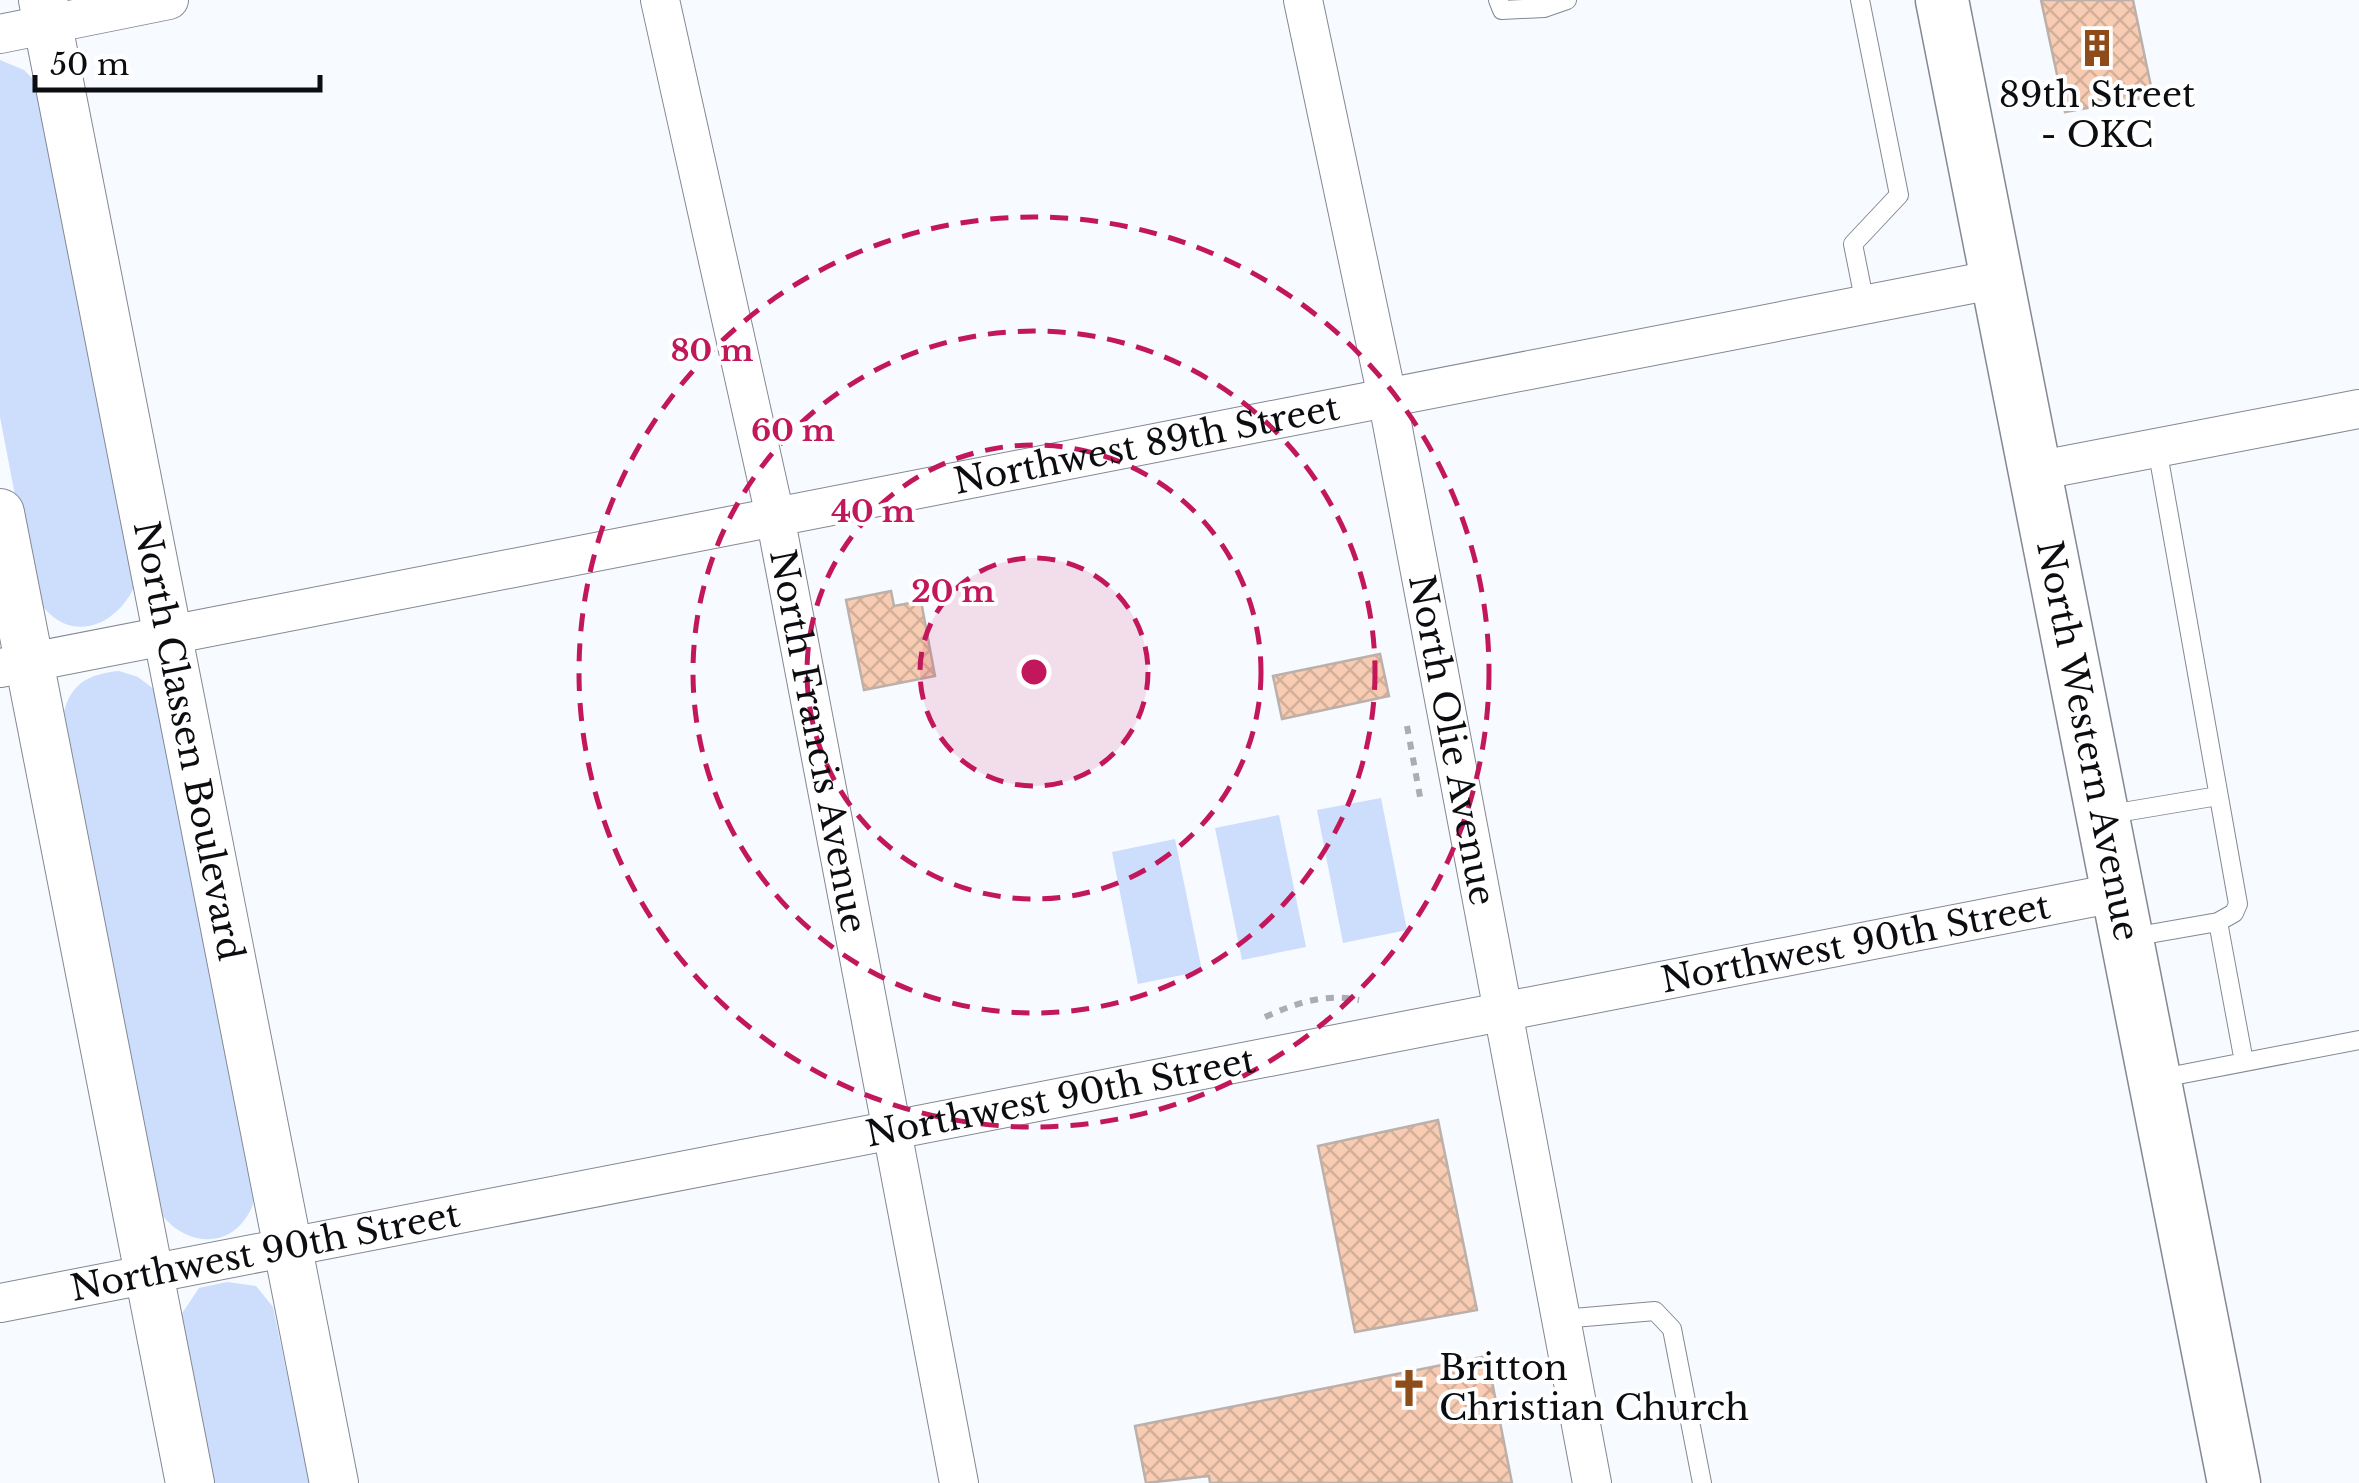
<svg xmlns="http://www.w3.org/2000/svg" width="2359" height="1483" viewBox="0 0 2359 1483" font-family="'Libre Baskerville',serif">
<defs>
<pattern id="building-cross-hatch" width="8" height="8" patternUnits="userSpaceOnUse" patternTransform="scale(2.5)"><rect width="8" height="8" fill="#f7ccb3"/><path d="M0 0l8 8M0 8l8-8" fill="none" stroke="#d3ae99"/></pattern>
</defs>
<rect width="100%" height="100%" fill="#f7fafe"/>
<path fill="#cdddfc" d="M0,60L24,70L37,83L136,583C114,635 57,645 33,589L0,417Z
M119,671L138,677L155,690L256,1181C255,1191 255,1204 249,1213C226,1254 177,1243 157,1207L61,728C66,689 80,675 119,671Z
M1381,798L1407,930L1343,943L1317,810Z
M1279,815L1306,947L1242,960L1215,828Z
M1175,839L1202,971L1138,984L1112,852Z
M227,1282L256,1286L273,1307L310,1483H208L178,1337L181,1315L199,1288Z"/>
<path fill="url(#building-cross-hatch)" stroke="#bcb0aa" stroke-width="2.5" d="M2041,0H2133L2153,96L2065,112Z
M891,591L894,606L921,601L935,676L864,690L846,600Z
M1380,654L1389,696L1282,719L1273,676Z
M1438,1120L1477,1310L1355,1332L1318,1146Z
M1487,1356L1512,1483H1210L1209,1476L1146,1483L1135,1426Z"/>
<g fill="none" stroke-linecap="round" stroke-linejoin="round">
<g stroke="#838893" stroke-width="20">
<path id="service" d="M1498,0L1502,10L1544,8L1567,0
M1860,0L1899,195L1853,244L1865,304
M2105,815L2218,796
M2218,922L2244,1062
M2132,937L2218,922L2234,913L2238,904L2157,448
M2157,1079L2359,1040
M1562,1319L1655,1311L1672,1329L1702,1483"/>
</g>
<g stroke="#838893" stroke-width="40">
<g id="minor">
<path id="s1" d="M660,0L775,516L959,1483"/>
<path id="s2" d="M1303,0L1387,397L1592,1483"/>
<path d="M0,34L169,0"/>
<path d="M2036,471L2359,409"/>
<path id="s3" d="M0,668L1997,279"/>
<path id="s4" d="M0,1303L2120,892"/>
</g>
</g>
<g stroke="#838893" stroke-width="50">
<g id="tertiary">
<path id="s5" d="M43,0L334,1483"/>
<path d="M0,513L190,1483"/>
</g>
</g>
<g stroke="#838893" stroke-width="55">
<g id="secondary">
<path id="s6" d="M1942,0L2234,1483"/>
</g>
</g>
<path stroke="#aaadb1" stroke-width="6" stroke-dasharray="8 8" stroke-linecap="butt" d="M1407,726L1421,802
M1265,1017C1296,1003 1325,993 1359,1000"/>
<use href="#service" stroke="#fff" stroke-width="18"/>
<use href="#minor" stroke="#fff" stroke-width="38"/>
<use href="#tertiary" stroke="#fff" stroke-width="48"/>
<use href="#secondary" stroke="#fff" stroke-width="52"/>
</g>
<circle cx="1034" cy="672" r="114" fill="#c2185b" fill-opacity=".12"/>
<g fill="none" stroke="#c2185b" stroke-width="5" stroke-dasharray="18 12">
<circle cx="1034" cy="672" r="114"/>
<circle cx="1034" cy="672" r="227"/>
<circle cx="1034" cy="672" r="341"/>
<circle cx="1034" cy="672" r="455"/>
</g>
<defs>
<g id="building-bare" transform="scale(3)"><path d="M-4-6H4V6H1V3H-1V6H-4ZM-2.5-4.3h1.7v1.8h-1.7ZM.8-4.3h1.7v1.8H.8ZM-2.5-1h1.7V.8h-1.7ZM.8-1h1.7V.8H.8Z" fill="#8e4c1a" stroke="#fff" stroke-width="2.5" paint-order="stroke"/></g>
<g id="church-bare" transform="scale(3)"><path d="M-1.2-6h2.4v3.5h3.3v2.4h-3.3V6h-2.4V-.1h-3.3v-2.4h3.3Z" fill="#8e4c1a" stroke="#fff" stroke-width="2.5" paint-order="stroke"/></g>
</defs>
<g fill-rule="evenodd">
<use href="#building-bare" x="2097" y="48"/>
<use href="#church-bare" x="1409" y="1388"/>
</g>
<g text-anchor="middle" stroke-width="8" stroke-linejoin="round" paint-order="stroke">
<g font-size="35" fill="#0c0d11" stroke="#fff">
<text x="2097" y="107">89th Street<tspan x="2097" dy="40">- OKC</tspan></text>
<text x="1439" y="1380" text-anchor="start">Britton<tspan x="1439" dy="40">Christian Church</tspan></text>
</g>
<g font-size="35" fill="#0c0d11" stroke="#fff">
<text dy="12" stroke="none"><textPath href="#s3" startOffset="1168">Northwest 89th Street</textPath></text>
<text dy="12" stroke="none"><textPath href="#s1" startOffset="758">North Francis Avenue</textPath></text>
<text dy="12" stroke="none"><textPath href="#s5" startOffset="755">North Classen Boulevard</textPath></text>
<text dy="12" stroke="none"><textPath href="#s2" startOffset="755">North Olie Avenue</textPath></text>
<text dy="12" stroke="none"><textPath href="#s6" startOffset="755">North Western Avenue</textPath></text>
<text dy="12" stroke="none"><textPath href="#s4" startOffset="1890">Northwest 90th Street</textPath></text>
<text dy="12" stroke="none"><textPath href="#s4" startOffset="1080">Northwest 90th Street</textPath></text>
<text dy="12" stroke="none"><textPath href="#s4" startOffset="270">Northwest 90th Street</textPath></text>
</g>
</g>
<circle cx="1034" cy="672" r="15" fill="#c2185b" stroke="#fff" stroke-width="5"/>
<g font-size="30" text-anchor="middle" font-weight="bold" fill="#c2185b" stroke="#fff" stroke-width="8" stroke-linejoin="round" paint-order="stroke">
<text x="712" y="361">80 m</text>
<text x="793" y="441">60 m</text>
<text x="873" y="522">40 m</text>
<text x="953" y="602">20 m</text>
</g>
<path d="M35 75v15h285v-15" fill="none" stroke="#0c0d11" stroke-width="5"/>
<text x="50" y="75" font-size="30" fill="#0c0d11" stroke="#ffffff" stroke-width="8" paint-order="stroke">50 m</text>
</svg>
